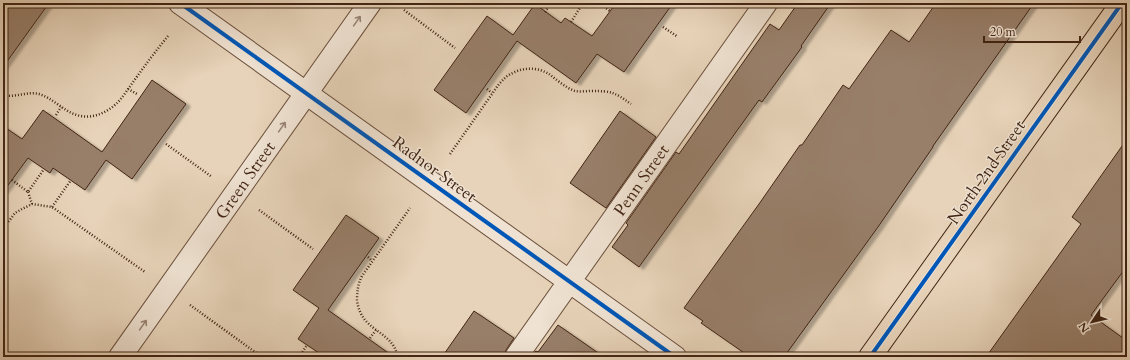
<svg xmlns="http://www.w3.org/2000/svg" width="1130" height="360" viewBox="0 0 1130 360" font-family="Cardo,serif">
<defs>
<filter id="shadow"><feDropShadow dx="4.5" dy="2.5" stdDeviation="1" flood-color="#0004"/></filter>
</defs>
<rect width="100%" height="100%" fill="#e7d3b9"/>
<filter id="stains"><feTurbulence type="fractalNoise" baseFrequency=".005" numOctaves="4"/><feColorMatrix values="0 0 0 0 .2 0 0 0 0 .09 0 0 0 0 .02 0 0 0 .5 -.17"/></filter>
<radialGradient id="worn" r=".72"><stop offset=".6" stop-color="#630" stop-opacity="0"/><stop offset="1" stop-color="#630" stop-opacity=".3"/></radialGradient>
<path fill="#987f6a" stroke="#422514" filter="url(#shadow)" d="M3,3H49L3,67Z
M616,3H673L624,72L597,54L576,83L517,41L466,113L434,90L487,16L513,35L535,4L561,23L565,18L592,36Z
M798,3H831L801,46L802,47L762,102L759,100L639,267L612,247L628,225L626,223L676,152L679,154L770,24L779,30Z
M936,3H1034L933,146V147L878,227L784,357H750L701,323L703,321L684,308L759,204L800,145H802L843,85L849,89L891,30L909,42Z
M152,80L186,104L132,179L106,160L85,190L53,168L50,173L28,158L3,192V126L22,139L43,110L102,152Z
M620,111L656,137L606,208L570,183Z
M1127,139V266L1091,315L1127,341V357H986L1081,224L1072,217Z
M346,215L379,238L328,310L394,357H325L298,339L319,308L293,290Z
M474,311L514,338L506,350L504,357H442Z
M558,325L604,357H531L536,351L538,352Z"/>
<g fill="none" stroke-linecap="round" stroke-linejoin="round">
<g stroke="#6b503d" stroke-width="24">
<path id="minor" d="M180,3L675,357
M120,357L370,3
M516,357L766,3"/>
</g>
<g stroke="#422514" stroke-width="24">
<path id="major" d="M870,357L1122,3"/>
</g>
<path stroke="#422514" stroke-width="2.5" stroke-dasharray="1 2" stroke-linecap="butt" d="M599,3L610,11
M404,10L455,48
M545,12L551,3
M571,22L583,3
M663,27L678,37
M128,89L137,94
M487,89L492,93
M3,95C15,98 28,91 39,94C53,98 63,111 77,115C89,119 101,115 111,108C120,102 125,93 131,85C143,68 155,52 168,36
M56,115L61,107
M166,144L212,177
M450,154L499,84C503,80 506,76 511,74C522,67 538,67 549,74C557,80 566,88 575,91C580,92 586,91 591,91C612,91 614,92 631,104
M12,180L28,192L44,169
M28,192L32,204
M52,207L71,180
M259,210L313,249
M3,229L15,213L22,209L32,204L52,207L145,272
M368,257L372,261
M190,305L262,357
M370,338L376,330
M299,357L307,345
M398,357C392,329 361,333 357,300C357,291 358,284 362,276L410,208"/>
<use href="#minor" stroke="#efe2d2" stroke-width="22"/>
<use href="#major" stroke="#e7d3b9" stroke-width="22"/>
<g stroke="#efe2d2" stroke-width="6">
<path id="cycleway" d="M180,3L675,357
M870,357L1122,3"/>
</g>
<use href="#cycleway" stroke="#0057b8" stroke-width="4"/>
</g>
<defs><path id="oneway-shaft" d="M-6 0H5M1.5-3L5.5 0L1.5 3" fill="none" stroke-width="1.6" stroke-linecap="round" stroke-linejoin="round"/></defs>
<g stroke="#988473">
<use href="#oneway-shaft" transform="translate(357 21) rotate(-55)"/>
<use href="#oneway-shaft" transform="translate(282 127) rotate(-55)"/>
<use href="#oneway-shaft" transform="translate(143 325) rotate(-55)"/>
</g>
<g text-anchor="middle" stroke-width="3" stroke-linejoin="round" paint-order="stroke">
<g font-size="17" fill="#422514" stroke="#efe2d2">
<text transform="translate(435 169) rotate(36)" y="6">Radnor Street</text>
<text transform="translate(986 172) rotate(-55)" y="6">North 2nd Street</text>
<text transform="translate(245 180) rotate(-55)" y="6">Green Street</text>
<text transform="translate(641 180) rotate(-55)" y="6">Penn Street</text>
</g>
</g>
<rect width="1130" height="360" fill="none" stroke="#e7d3b9" stroke-width="16"/>
<rect x="4" y="4" width="1122" height="352" fill="none" stroke="#422514" stroke-width="2"/>
<rect x="8" y="8" width="1114" height="344" fill="none" stroke="#422514"/>
<g transform="translate(1092 322) rotate(235)" stroke="#efe2d2" stroke-width="3" paint-order="stroke">
<path d="M0-3L7 15L0 10L-7 15Z" fill="#422514"/>
<text y="-6" font-size="11" font-weight="bold" text-anchor="middle" fill="#422514">N</text>
</g>
<path d="M984 36v6h96v-6" fill="none" stroke="#422514" stroke-width="2"/>
<text x="990" y="36" font-size="12" fill="#422514" stroke="#efe2d2" stroke-width="3" paint-order="stroke">20 m</text>
<rect width="100%" height="100%" filter="url(#stains)"/>
<rect width="100%" height="100%" fill="url(#worn)"/>
</svg>
